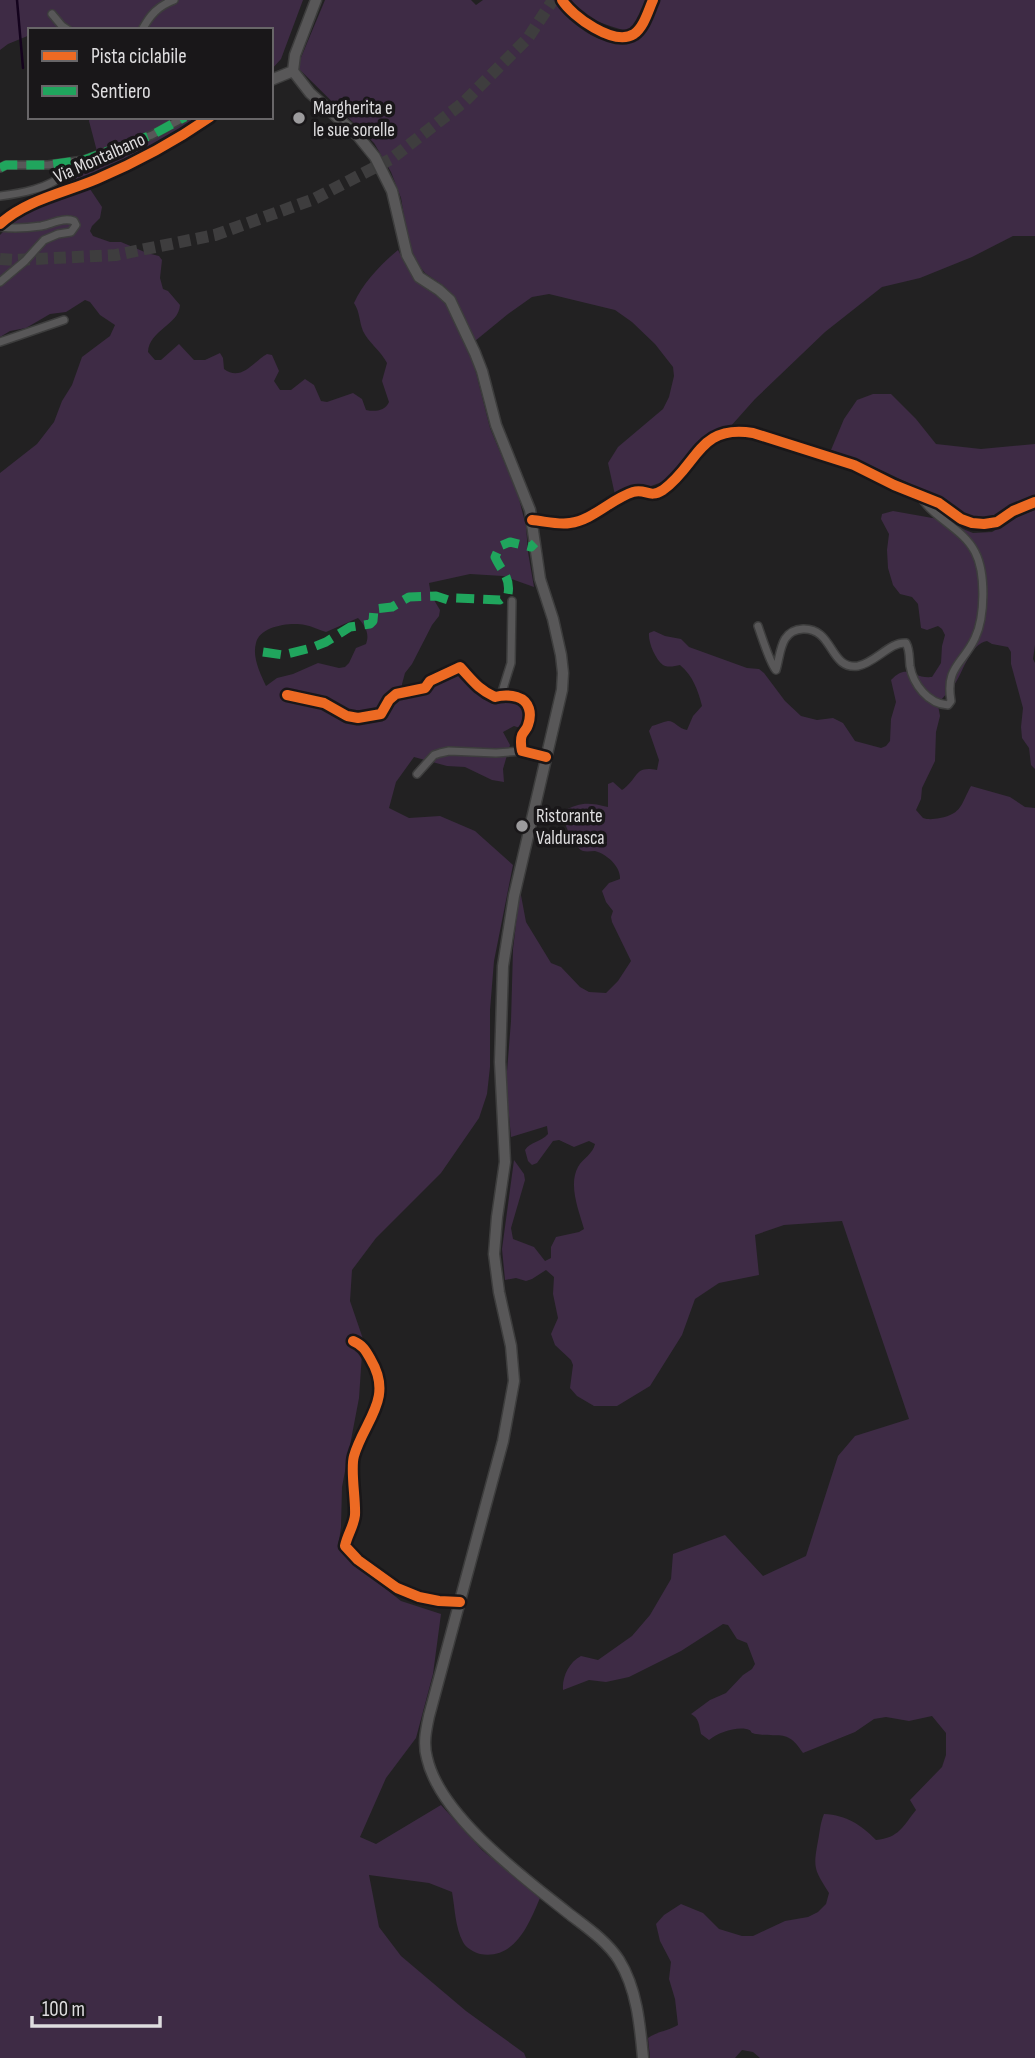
<svg xmlns="http://www.w3.org/2000/svg" width="1035" height="2058" viewBox="0 0 1035 2058" font-family="'Sofia Sans Condensed',sans-serif">
<rect width="100%" height="100%" fill="#222122"/>
<path fill="#3e2b45" fill-rule="evenodd" d="M0,0H303L281,59L271,70V30H30V35L8,44L0,50Z
M325,0H471L476,5L483,0H555C561,15 582,31 597,38C608,42 620,43 631,43C647,32 652,18 659,0H1035V236H1013L972,257L920,278L882,287L825,332L755,399L730,427L699,440L669,476L662,482L651,486H638L615,495L608,463L618,447L663,409L669,397L674,376L673,367L655,344L632,322L615,310L549,294L532,297L508,314L475,341L456,299L444,286L425,273L417,263L409,246L401,198L391,172L374,143L297,67Z
M563,0H654V1L647,4L642,18L628,31C603,25 583,17 563,0Z
M90,117H200L109,169L68,185L66,180L69,168L99,159L89,121Z
M90,189L102,207L100,218L92,226L90,231L93,236L110,242H121L147,253L159,256L162,260L160,278L163,289L168,291L180,305C179,325 149,330 148,352L155,360H161L179,344L194,360H205L220,353L223,358L224,369C241,382 253,362 267,354L272,355L279,371L274,381L280,390H291L305,379L314,385L321,401L327,402L353,393L362,399L366,410C375,412 385,411 389,402L382,381L387,363C381,351 368,342 363,331C359,321 360,312 354,303C363,283 381,264 398,250L414,279L441,299L447,305L474,365L490,428L518,495L526,526L528,552L534,587L503,576L470,574L429,583L431,595L440,610L439,616L432,625L412,664L405,673L402,684L403,698C415,697 428,697 433,685L458,673C469,688 481,700 499,703C506,704 517,700 522,706C527,711 523,722 520,728L514,726L503,732L510,745L503,769L504,782L492,780L465,767L447,766L414,757L396,782L389,808L409,818L440,816L475,831L513,865L494,961L490,1010V1067L487,1094L479,1118L441,1173L376,1238L352,1270L350,1301L363,1339L359,1398L342,1487L341,1527L338,1548L353,1563L401,1601L441,1614L433,1674L416,1738L386,1778L360,1837L376,1844L441,1805L482,1850L540,1898C529,1924 515,1960 480,1954C474,1952 466,1948 463,1942C455,1927 455,1908 452,1892L429,1883L369,1875L379,1927L401,1956L466,2011L524,2053L526,2058H0V473L37,444L54,422L62,401L72,385L82,357L110,336L115,325L100,315L90,302L85,300L66,312L50,314L26,328L10,331L0,337V235C25,208 56,201 90,189ZM358,618C365,625 370,634 366,644L356,648L349,663L345,667L339,668L318,663L293,674L277,678L266,686C260,673 252,657 256,643C260,626 290,622 305,625C312,626 319,630 326,632Z
M873,394H891L916,419L936,444L981,449L1035,444V495C1017,500 998,518 981,519C961,520 956,506 939,498C904,481 869,463 831,450L844,419L857,400Z
M1035,510V645L1033,659L1035,663V769L1031,765L1029,748L1022,738L1021,727L1023,708L1011,664V652L1008,647L992,644L987,641C971,644 964,669 956,682C951,690 944,695 938,705L940,716L936,732L935,761L922,788L921,799L916,810L923,818C929,820 934,819 940,818C962,814 961,804 971,786L1010,797L1025,807L1035,808V2058H760L753,2052L742,2050L735,2058H650L648,2038C658,2031 668,2031 678,2025L675,1999L669,1979L671,1962L660,1941L656,1924L664,1915L681,1904L703,1913L719,1929L742,1936H753L785,1921L808,1917L818,1912L826,1904L829,1893C814,1869 813,1868 818,1841C820,1831 820,1824 824,1814C847,1815 861,1825 876,1840C899,1838 903,1826 916,1810L910,1800L942,1767L946,1755V1733L932,1716L909,1721L886,1717L874,1719L855,1732L803,1753C787,1728 780,1738 756,1734C747,1732 755,1731 746,1729C734,1727 718,1733 709,1740L701,1734C699,1725 699,1718 691,1714L710,1700L726,1693L743,1675L752,1669L755,1664L747,1643L737,1639L728,1625L723,1624L681,1651L629,1677L606,1682L589,1680L563,1690C562,1677 569,1662 581,1656L598,1660L632,1636L650,1615L671,1579L673,1554L725,1535L763,1576L806,1556L838,1456L855,1436L909,1419L842,1221L784,1225L755,1235L759,1275L719,1283L695,1299L682,1335L650,1386L617,1406H594L577,1396L570,1388L573,1365L571,1360L555,1345L551,1334L558,1318L553,1294L554,1277L546,1270L532,1279L526,1281L516,1278L505,1280L502,1249L514,1160L524,1174L525,1180L511,1228L513,1239L534,1247L545,1261L551,1258V1247L556,1237L579,1232L584,1229C579,1211 568,1185 578,1167C583,1158 593,1154 595,1144L589,1141L574,1147L559,1140L553,1141L537,1163L532,1165L528,1161L525,1150C530,1142 541,1142 548,1134L547,1126L511,1137L506,1084L511,1021L513,949L520,890L526,922L551,963L561,967L580,987L589,992L606,993L618,981L631,961L612,922L611,917L613,911L606,902L602,891L609,883L620,879C621,867 607,854 595,851C591,851 587,852 583,851C575,849 562,820 562,812C580,802 588,802 608,807V784L613,782L622,790C639,778 634,765 657,770L659,760L649,731L652,726C656,725 663,722 668,721C675,721 679,729 687,730L693,716L702,706C698,690 693,676 680,665C675,666 668,668 663,665C655,659 648,642 649,633L654,631L665,636L681,639L689,647L747,668L759,669L764,673L785,701L801,716L817,720L833,718L843,723L855,741L881,748L886,746L890,741L891,719L896,702L891,680C908,662 912,679 932,677L941,663L942,646L945,635L942,629L938,626L927,630L921,628L918,604L912,597L900,594L893,585L888,568L887,550L889,534L881,519L882,514L893,511L938,519L973,533L992,532L1021,515Z"/>
<g fill="none" stroke-linecap="round" stroke-linejoin="round">
<path stroke="#14031d" stroke-width="2.5" d="M17,0L23,68"/>
<path stroke="#3e3d3e" stroke-width="12" stroke-dasharray="12 6" stroke-linecap="butt" d="M0,259L15,260L116,255L215,235L314,199L391,159L464,102L528,38L553,0"/>
<g stroke="#3d3d3d" stroke-width="10">
<path id="street" d="M562,0C572,16 614,47 634,34C644,27 648,11 653,0
M52,14L62,26L68,30
M142,30C150,15 158,6 174,0
M0,168L6,165H48L84,160L152,135L185,117
M0,196C17,194 53,188 62,174V163
M0,227C14,229 27,228 41,226C52,224 63,217 74,221L76,225L71,232L58,234L44,240L25,261L0,282
M0,342L64,320
M532,520C544,521 558,525 570,523C593,520 611,499 633,492C646,488 649,499 663,490C698,465 698,424 753,433L854,465L894,485L939,503L961,519L972,523L984,524L997,522L1013,511L1035,502
M758,626C761,635 771,665 776,670C781,653 780,630 803,629C834,628 829,670 858,666C875,663 891,641 906,643C910,650 909,657 910,666C913,684 928,704 948,705L951,701C945,667 963,664 975,638C985,617 986,573 975,552C962,527 932,518 919,494
M287,695L324,703L347,716L358,718L381,714L389,700L396,694L425,688L430,681L460,667C473,681 478,689 495,697C502,695 510,695 517,697C530,701 532,714 528,725C527,729 524,731 522,735C520,740 521,746 522,751L546,757
M501,695L511,663L512,601
M417,774L434,755L440,753L449,751L496,753L522,751
M353,1341C363,1345 366,1351 371,1360C394,1399 364,1421 354,1456C350,1469 356,1500 355,1515C354,1526 347,1535 345,1546L358,1560L397,1588L419,1597L439,1601L460,1602"/>
</g>
<g stroke="#3d3d3d" stroke-width="13">
<path id="secondary" d="M316,0L295,55L293,71L310,93L358,136L375,157L392,191L407,255L419,277L439,290L450,300L475,353L482,371L496,425L530,510L540,579L553,619L561,655L563,673L562,690L514,896L503,966L500,1062L505,1162L497,1217L494,1254L499,1292L511,1346L514,1381L503,1441L429,1716C426,1730 423,1744 427,1758C440,1816 523,1877 568,1913C586,1927 607,1941 619,1960C637,1989 640,2025 643,2058
M271,80L293,71
M0,224C26,200 64,193 97,179C137,162 174,142 210,117"/>
</g>
<use href="#street" stroke="#585758" stroke-width="7"/>
<use href="#secondary" stroke="#585758" stroke-width="10"/>
<path stroke="#20a55d" stroke-width="9" stroke-dasharray="18 9" stroke-linecap="butt" d="M0,168L6,165H48L84,160L152,135L185,117
M263,652L283,655L311,648L326,642L350,627L370,624L373,621L374,609L392,607L409,597L436,596L448,600L456,598L500,600L508,594C511,577 501,571 495,557L500,546L510,542L531,547L535,543"/>
<g stroke="#191719" stroke-width="15">
<path id="cycleway" d="M562,0C572,16 614,47 634,34C644,27 648,11 653,0
M0,224C26,200 64,193 97,179C137,162 174,142 210,117
M532,520C544,521 558,525 570,523C593,520 611,499 633,492C646,488 649,499 663,490C698,465 698,424 753,433L854,465L894,485L939,503L961,519L972,523L984,524L997,522L1013,511L1035,502
M287,695L324,703L347,716L358,718L381,714L389,700L396,694L425,688L430,681L460,667C473,681 478,689 495,697C502,695 510,695 517,697C530,701 532,714 528,725C527,729 524,731 522,735C520,740 521,746 522,751L546,757
M353,1341C363,1345 366,1351 371,1360C394,1399 364,1421 354,1456C350,1469 356,1500 355,1515C354,1526 347,1535 345,1546L358,1560L397,1588L419,1597L439,1601L460,1602"/>
</g>
<use href="#cycleway" stroke="#ed6a23" stroke-width="10"/>
</g>
<g fill="#9c9b9d" stroke="#191719" stroke-width="2.5">
<circle cx="299" cy="118" r="7"/>
<circle cx="522" cy="826" r="7"/>
</g>
<g text-anchor="middle" stroke-width="7" stroke-linejoin="round" paint-order="stroke">
<g font-size="19" fill="#dedddf" stroke="#191719" text-anchor="start">
<text x="313" y="114">Margherita e<tspan x="313" dy="22">le sue sorelle</tspan></text>
<text x="536" y="822">Ristorante<tspan x="536" dy="22">Valdurasca</tspan></text>
</g>
<g font-size="19" fill="#dedddf" stroke="#191719">
<text transform="translate(99 157) rotate(-24)" y="7">Via Montalbano</text>
</g>
</g>
<rect x="28" y="28" width="245" height="91" fill="#191719" stroke="#686668" stroke-width="2"/>
<rect x="42" y="51" width="35" height="10" fill="#ed6a23" stroke="#686668" stroke-width="2"/>
<text x="91" y="63" font-size="21" fill="#dedddf">Pista ciclabile</text>
<rect x="42" y="86" width="35" height="10" fill="#20a55d" stroke="#686668" stroke-width="2"/>
<text x="91" y="98" font-size="21" fill="#dedddf">Sentiero</text>
<path d="M32 2016v10h128v-10" fill="none" stroke="#dedddf" stroke-width="3.5"/>
<text x="42" y="2016" font-size="21" fill="#dedddf" stroke="#191719" stroke-width="5" paint-order="stroke">100 m</text>
</svg>
